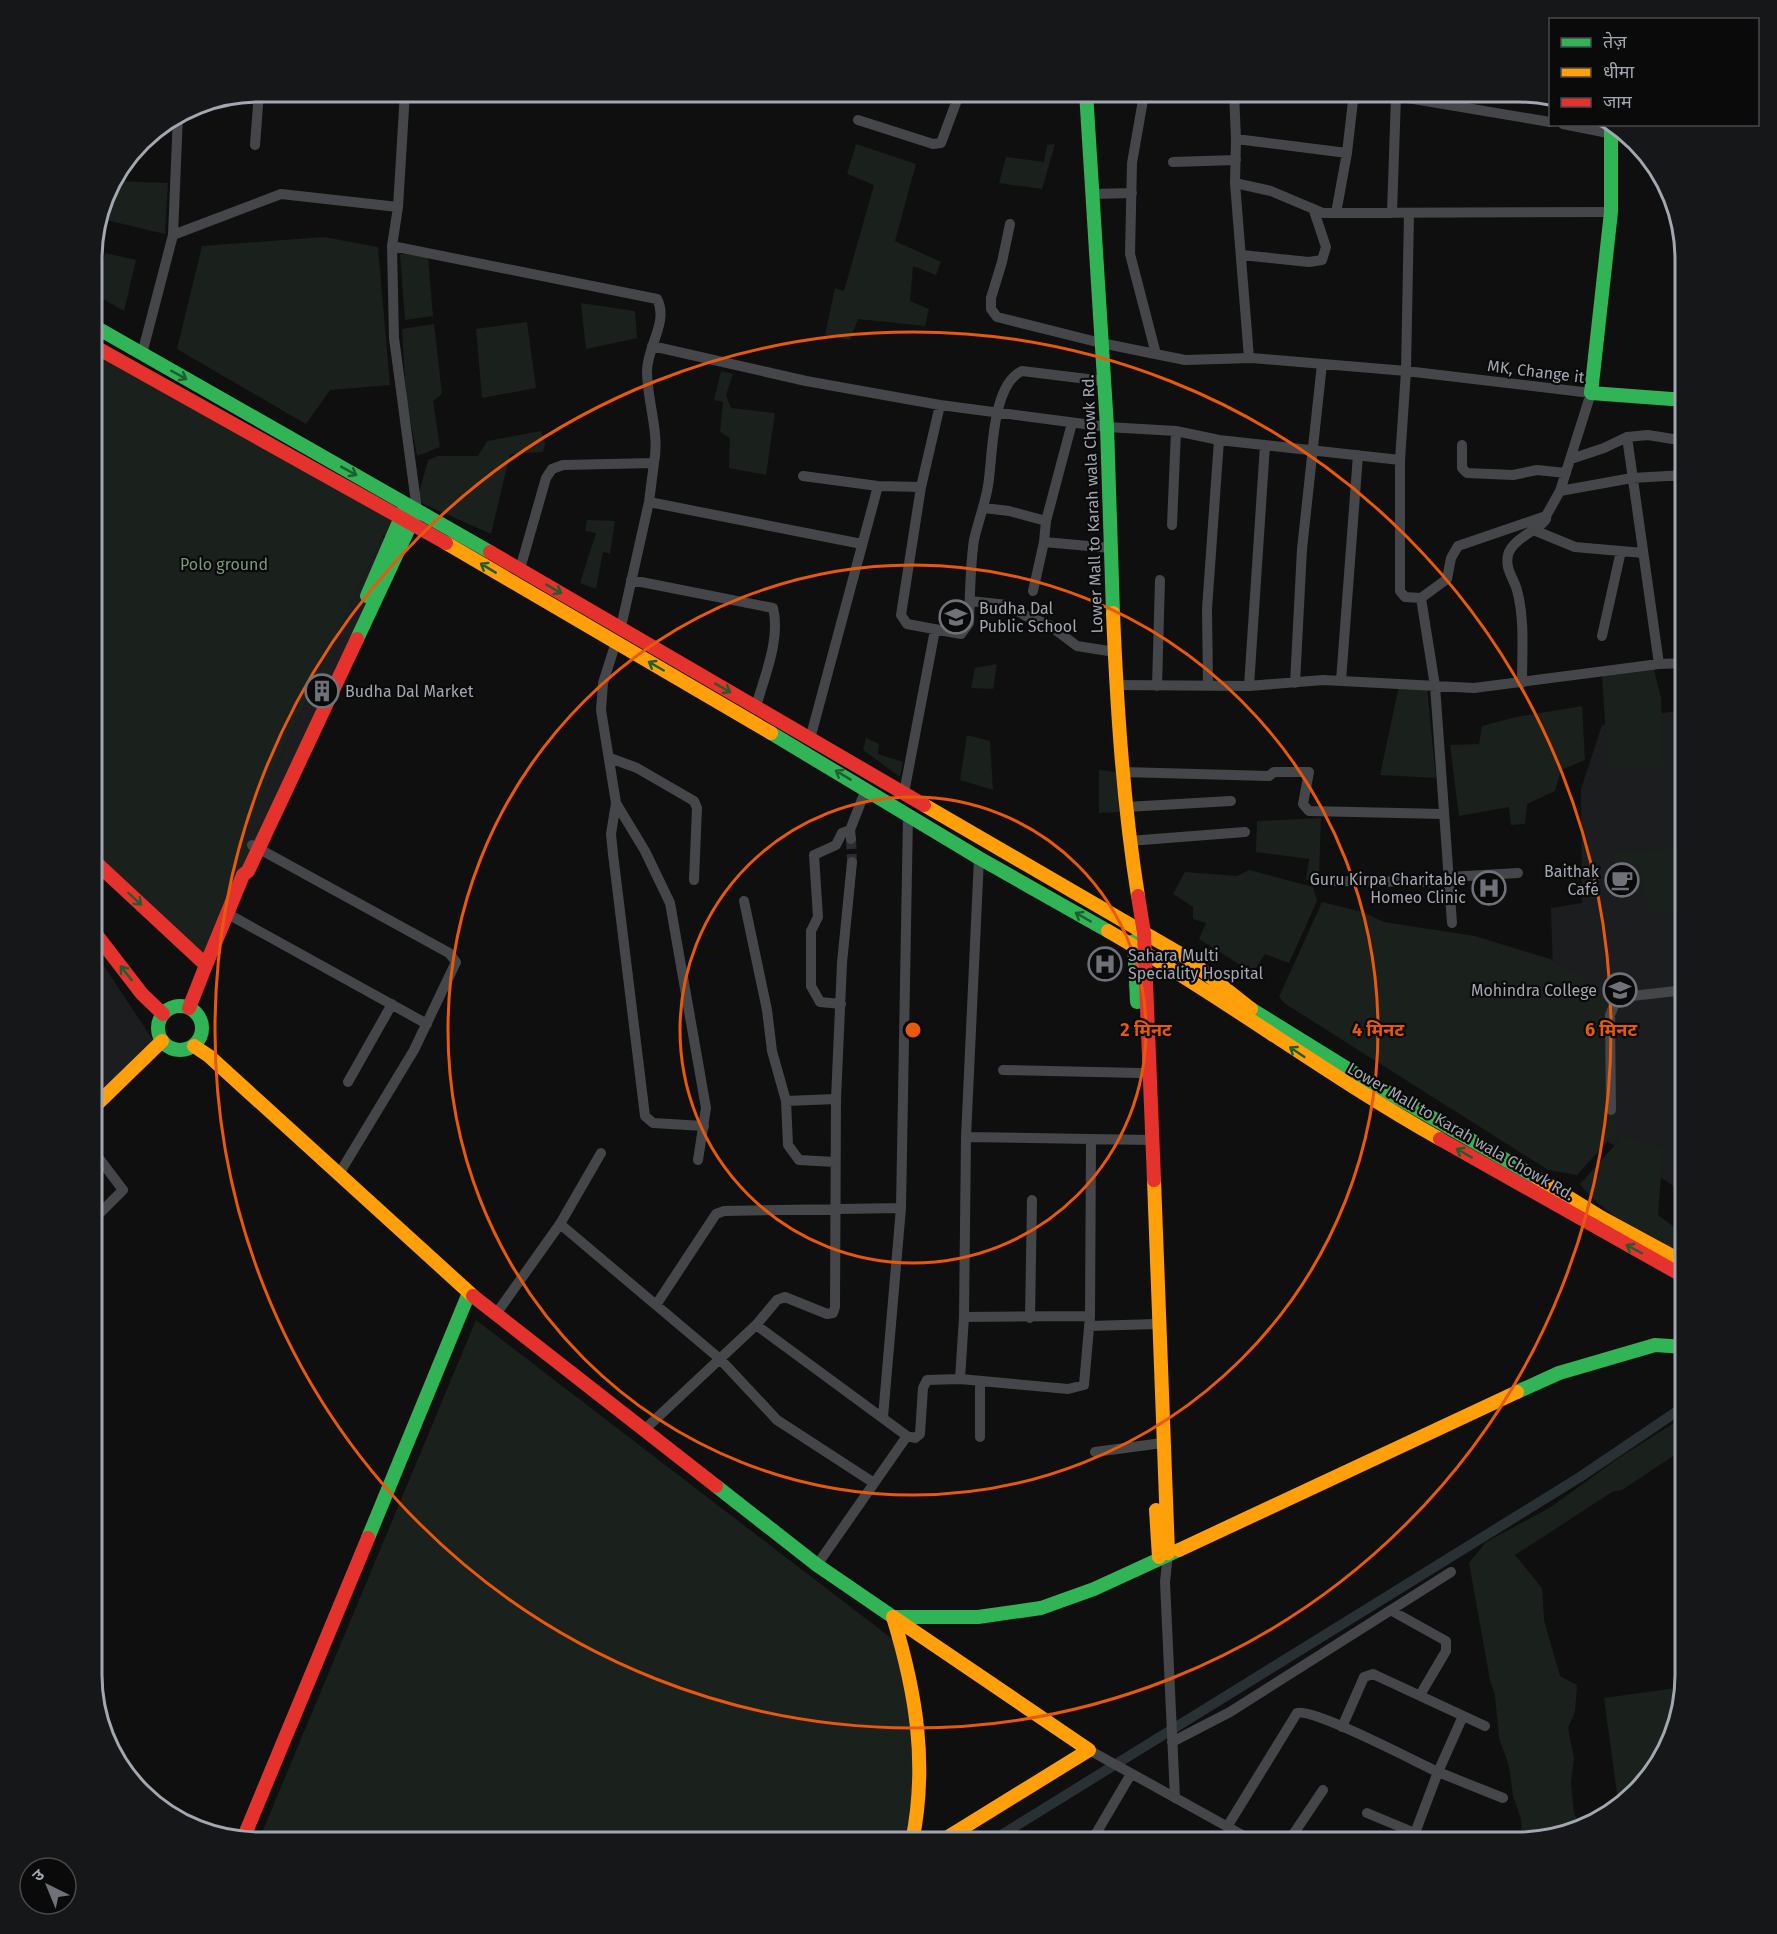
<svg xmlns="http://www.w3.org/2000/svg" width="1777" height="1934" viewBox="0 0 1777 1934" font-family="'Fira Sans','Noto Sans Devanagari',sans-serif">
<rect width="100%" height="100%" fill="#0f0f10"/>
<path fill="#1c1d1e" d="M382,537L402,544L261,849L242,839Z
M1685,709V1194L1562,1110L1556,1071L1551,908L1582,903L1581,789L1602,725Z
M92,948L157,1046L92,1105Z"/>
<path fill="#1a201b" d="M856,144L916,164L895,241L941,262L936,275L913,266L910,301L929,309L925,326L858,319L850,340L825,335L835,288L844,291L874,185L847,174Z
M1055,144L1042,189L999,183L1006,157L1044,162L1047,145Z
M112,181L168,183L165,234L106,220Z
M324,237L378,247L390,385L330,390L306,424L177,349L202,246Z
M105,253L136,260L124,311L96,295Z
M400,254L428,256L433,316L405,320Z
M581,303L635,311L637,338L586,349Z
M527,322L536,388L482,398L476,329Z
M434,324L442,394L433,401L440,447L417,456L406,397L402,329Z
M92,342L406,511L390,540L383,535L242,839L261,849L209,960L92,858Z
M721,371L733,374L726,395L731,408L775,413L766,475L729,468L730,438L720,432L723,402L714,400Z
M541,431L545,443L543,452L510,454L491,534L417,501L428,460L438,456H478L487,441Z
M587,520L615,521L610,554L603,552L596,589L580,583L596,533L585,531Z
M997,664L993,689L971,688L975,668Z
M1653,665L1661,698L1664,771L1608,767L1602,676Z
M1399,686L1427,688L1436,778L1380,775Z
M1582,706L1585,760L1561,770L1555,791L1527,804L1525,824L1511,825L1509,807L1459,816L1450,745L1479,744L1482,726L1516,717Z
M967,735L990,741L993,790L960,780Z
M866,738L879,744L878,754L903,762L900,777L863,750Z
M1099,770L1116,772L1119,812L1099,813Z
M1321,818L1319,878L1306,880L1309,859L1256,852L1257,821Z
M1685,848V912H1647L1640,864L1611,862L1609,853Z
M1249,870L1313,887L1317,901L1289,963L1265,954L1253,973L1199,939L1206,923L1193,919V907L1173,894L1185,872L1237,876Z
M1322,902L1362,912L1384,922L1475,936L1550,959L1621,1000L1616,1051L1618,1130L1577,1175L1548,1170L1284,1003L1279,997Z
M1623,1136L1663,1148L1658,1215L1685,1235V1256C1652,1238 1602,1215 1580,1184Z
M476,1320L895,1641L917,1750L914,1833L904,1842H258Z
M1685,1416V1448L1622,1490L1612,1492L1515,1555L1542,1588L1544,1620L1560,1676L1577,1685L1575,1712L1568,1728L1574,1758L1571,1783L1574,1813L1581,1828L1572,1833L1522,1842L1521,1819L1513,1796L1509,1766L1499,1738L1495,1695L1490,1680L1469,1563L1486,1542L1551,1507L1620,1457Z
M1683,1687L1668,1749L1619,1808L1604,1698Z"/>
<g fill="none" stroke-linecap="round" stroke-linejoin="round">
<path stroke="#293135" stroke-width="10" d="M990,1842L1580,1477L1685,1406"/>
<path stroke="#2c2d30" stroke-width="10" stroke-dasharray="10 5" stroke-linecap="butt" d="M851,839L852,862"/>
<path stroke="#444649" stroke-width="10" d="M405,92L398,207L392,246L657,299C669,321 647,347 647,371C647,401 660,433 654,463
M926,92L958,100
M1234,92L1236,139
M1372,92L1550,122
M1143,100L1132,163L1130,254L1156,354
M858,120L933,144L941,143L960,92
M1563,124L1613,134
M255,145L259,92
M1173,162L1236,160
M1235,183L1271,191L1323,213L1611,212
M1092,194L1132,193
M1336,213L1347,153
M1392,213L1396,96
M1010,224L1002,262L991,298V309L997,317L1101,343L1185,360L1252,358L1406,371L1409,213
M173,235L281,194L398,207
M392,246L394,338L417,510
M1242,255L1309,262L1322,260L1326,247L1314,211
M652,346L806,381L940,405L1107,427L1176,431L1219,440L1400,460V591L1405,597L1421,598L1447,579L1451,558L1458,546L1546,516L1560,491L1591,393L1406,371L1400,460
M142,354L173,235L178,115
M1249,358L1235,183L1236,139L1347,153L1354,92
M940,405L921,487L901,615L907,624L961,634L969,623C970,595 970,567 974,540C978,522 985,504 988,486C993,456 991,385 1022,371L1104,381
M1627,437L1659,664
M1462,445V468L1467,473L1513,475L1537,470L1566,473
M1571,459L1604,448L1627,437L1648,435L1685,441
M1679,475L1685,516
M803,476L878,486L921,487
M1560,491L1632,478L1685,475
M649,502L862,544
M984,508L1009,511L1046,521
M1172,525L1176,431
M1536,531L1575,547L1643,553
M1044,542L1046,521L1072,423
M520,569L546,478L552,469L563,465L654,463L649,502L621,627
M631,580L773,608C781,639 764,677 756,707
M1033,591L1044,542L1111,548
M1421,598L1435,686L1452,923
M970,601L1008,605L1026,616L1049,625L1077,646L1115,652
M1602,636L1621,551
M616,642L603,683L601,710L616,803L611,834L613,854L645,1116L653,1123L704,1126
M1341,681L1358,455
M1295,683L1302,549L1322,364
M1522,683C1522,652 1525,620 1517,590C1513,577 1505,569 1508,555C1512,537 1550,525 1546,516
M1116,685L1249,686L1323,680L1474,688L1659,664L1685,663
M1157,686L1160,580
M1208,686L1207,609L1219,440
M1249,686L1265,445
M810,739L878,486
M610,758L637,768L694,801L697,808L694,880
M1123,772L1269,776L1274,772H1309L1303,804L1309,811L1443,814
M904,793L935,630
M616,803L645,851L670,903L706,1108L698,1160
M1126,807L1231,801
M851,839L850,830L866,789
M1129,841L1245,832
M252,845L449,953L456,962L414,1050L339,1174
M1449,877L1518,873
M1319,881L1449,882
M744,901L767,1010L772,1051L786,1101L788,1145L799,1160L835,1162
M228,914L427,1024
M841,1004L820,1002L811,986V931L818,917L814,855L836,845L842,833L850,830
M1003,1070L1140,1073
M348,1082L392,1004
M786,1101L836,1099
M1611,1110L1610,1015L1615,1003L1623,997L1685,990
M966,1137L1151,1140
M92,1221L123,1190L92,1149
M560,1224L720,1359L777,1420L874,1483
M656,1305L716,1214L724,1211L901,1208
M496,1314L560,1224L601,1153
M964,1317L1090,1316
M1030,1318L1032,1200
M756,1325L777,1300L785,1297L827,1314L833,1313L835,1307L836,1099L842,963L852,862
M1089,1326L1157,1324
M960,1379L964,1317L966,1137L979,858
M883,1417L901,1208L908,815
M644,1430L756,1325L907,1436
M980,1437V1381
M1095,1452L1162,1443
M1168,1553L1165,1582L1175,1798
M817,1565L907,1436L915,1438L920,1434L923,1388L927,1380L960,1379L1068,1389L1084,1385L1090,1316L1091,1139
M1392,1611L1446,1641V1651L1420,1695
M1342,1727L1364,1677L1373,1674L1485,1726
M1172,1742L1230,1712L1451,1572
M1089,1750L1255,1842
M1367,1813L1415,1833L1438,1772L1503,1798
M1227,1827L1297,1713C1314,1708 1416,1762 1438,1772L1463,1716
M957,1832L966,1842
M1091,1842L1131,1774
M1288,1842L1323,1790
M1411,1842L1415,1833L1436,1842"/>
<path stroke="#30b455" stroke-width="14" d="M1086,92L1107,427L1113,613
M1611,124V212L1591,393L1685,400
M92,325L490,552
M367,596L405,508
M357,639L415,515
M771,733L979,858L1108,931
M1134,941L1137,1002
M158 1028a22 22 0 1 1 44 0a22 22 0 1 1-44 0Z
M1251,1009L1356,1074L1537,1178
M1517,1392L1559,1373L1655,1345L1685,1347
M716,1486L817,1565L893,1617H978L1041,1608L1094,1589L1179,1550
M368,1538L469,1293"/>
<path stroke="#ff9f0a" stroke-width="14" d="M446,543L771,733
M1113,613C1117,708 1123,802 1138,896
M924,805L1184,956L1251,1009
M1108,931C1222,996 1326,1075 1440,1139
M194,1046L209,1056L473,1296
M92,1109L162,1041
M1537,1178L1602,1218L1685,1263
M1154,1180L1168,1553
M1156,1510L1159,1557
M1179,1550L1517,1392
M893,1617L1089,1750L940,1842
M893,1617C916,1692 928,1764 912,1842"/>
<path stroke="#e5322d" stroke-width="14" d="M92,345L446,543
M490,552L924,805
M92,859L206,965L189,1008
M1138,896L1144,933L1154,1180
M92,929L142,994L163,1014
M206,965L243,875L248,871L357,639
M1440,1139L1685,1277
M473,1296L716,1486
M243,1839L368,1538"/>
</g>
<defs><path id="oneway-shaft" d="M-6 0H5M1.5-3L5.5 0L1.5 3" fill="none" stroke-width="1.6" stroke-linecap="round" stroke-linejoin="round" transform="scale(1.5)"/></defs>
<g stroke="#1d5f30">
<use href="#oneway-shaft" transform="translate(179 375) rotate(29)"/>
<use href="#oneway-shaft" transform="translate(349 471) rotate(29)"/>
<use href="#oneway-shaft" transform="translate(488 568) rotate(-149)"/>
<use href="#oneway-shaft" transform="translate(554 589) rotate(30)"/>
<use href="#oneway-shaft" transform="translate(656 666) rotate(-150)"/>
<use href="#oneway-shaft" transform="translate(723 688) rotate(30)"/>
<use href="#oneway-shaft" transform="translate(843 775) rotate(-149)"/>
<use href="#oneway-shaft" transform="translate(135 899) rotate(43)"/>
<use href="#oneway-shaft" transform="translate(1083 917) rotate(-150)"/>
<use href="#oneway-shaft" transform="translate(126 973) rotate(-128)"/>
<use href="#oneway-shaft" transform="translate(1297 1052) rotate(-146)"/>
<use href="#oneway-shaft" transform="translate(1464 1153) rotate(-150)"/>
<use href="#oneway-shaft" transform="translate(1634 1249) rotate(-152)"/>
</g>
<g fill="none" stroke="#e8590c" stroke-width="3">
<circle cx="913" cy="1030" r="233"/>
<circle cx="913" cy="1030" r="465"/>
<circle cx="913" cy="1030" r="698"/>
</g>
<defs>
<g id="school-ring" transform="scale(1.725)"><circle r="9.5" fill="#0a0a0b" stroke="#6f7278" stroke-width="1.5"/><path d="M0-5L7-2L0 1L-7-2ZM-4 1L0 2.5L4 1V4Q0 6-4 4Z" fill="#6f7278"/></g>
<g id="building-ring" transform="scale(1.725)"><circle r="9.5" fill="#0a0a0b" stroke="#6f7278" stroke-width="1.5"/><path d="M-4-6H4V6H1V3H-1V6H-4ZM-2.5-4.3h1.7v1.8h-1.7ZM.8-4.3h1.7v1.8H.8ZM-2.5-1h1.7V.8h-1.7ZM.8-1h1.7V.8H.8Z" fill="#6f7278"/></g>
<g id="cafe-ring" transform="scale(1.725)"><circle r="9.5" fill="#0a0a0b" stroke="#6f7278" stroke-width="1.5"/><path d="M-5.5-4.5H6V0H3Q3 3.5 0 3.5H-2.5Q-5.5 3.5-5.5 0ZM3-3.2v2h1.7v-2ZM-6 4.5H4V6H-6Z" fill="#6f7278"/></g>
<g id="hospital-ring" transform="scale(1.725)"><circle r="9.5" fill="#0a0a0b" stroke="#6f7278" stroke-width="1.5"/><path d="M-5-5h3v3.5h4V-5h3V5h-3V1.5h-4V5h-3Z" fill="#6f7278"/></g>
<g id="university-ring" transform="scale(1.725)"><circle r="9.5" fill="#0a0a0b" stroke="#6f7278" stroke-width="1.5"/><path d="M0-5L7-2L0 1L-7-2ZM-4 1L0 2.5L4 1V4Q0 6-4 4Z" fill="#6f7278"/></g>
</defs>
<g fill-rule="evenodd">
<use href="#school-ring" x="956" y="617"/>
<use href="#building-ring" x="322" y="691"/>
<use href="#cafe-ring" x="1622" y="880"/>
<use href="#hospital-ring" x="1489" y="888"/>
<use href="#hospital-ring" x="1105" y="964"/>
<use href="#university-ring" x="1620" y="990"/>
</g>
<g text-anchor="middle" stroke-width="4.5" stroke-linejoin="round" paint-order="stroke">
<g font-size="16" fill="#a2a7b0" stroke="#0a0a0b">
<text transform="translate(1536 371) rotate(7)" y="6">MK, Change it</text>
<text transform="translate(1092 504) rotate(-92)" y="6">Lower Mall to Karah wala Chowk Rd.</text>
<text transform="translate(1461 1131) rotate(30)" y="6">Lower Mall to Karah wala Chowk Rd.</text>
</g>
<g font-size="16" fill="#7b997a" stroke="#0a0a0b">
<text x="224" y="570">Polo ground</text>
</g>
<g font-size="16" fill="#a2a7b0" stroke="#0a0a0b" text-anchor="start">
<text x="979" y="614">Budha Dal<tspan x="979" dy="18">Public School</tspan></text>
<text x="345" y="697">Budha Dal Market</text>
<text x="1599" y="877" text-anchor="end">Baithak<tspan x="1599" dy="18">Café</tspan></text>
<text x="1466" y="885" text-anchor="end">Guru Kirpa Charitable<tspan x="1466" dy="18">Homeo Clinic</tspan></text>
<text x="1128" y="961">Sahara Multi<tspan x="1128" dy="18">Speciality Hospital</tspan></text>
<text x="1597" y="996" text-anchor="end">Mohindra College</text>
</g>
</g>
<path d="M0 0H1777V1934H0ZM259 102H1518A157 157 0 0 1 1675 259V1675A157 157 0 0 1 1518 1832H259A157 157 0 0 1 102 1675V259A157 157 0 0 1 259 102Z" fill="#161718" fill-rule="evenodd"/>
<path fill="none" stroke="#a2a7b0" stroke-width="3" d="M259 102H1518A157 157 0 0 1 1675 259V1675A157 157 0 0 1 1518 1832H259A157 157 0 0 1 102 1675V259A157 157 0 0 1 259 102Z"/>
<circle cx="913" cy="1030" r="9" fill="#e8590c" stroke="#0a0a0b" stroke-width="3"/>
<g font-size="18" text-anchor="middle" font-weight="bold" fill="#e8590c" stroke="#0a0a0b" stroke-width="4.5" stroke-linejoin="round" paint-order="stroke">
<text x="1146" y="1036">2 मिनट</text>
<text x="1378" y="1036">4 मिनट</text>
<text x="1611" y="1036">6 मिनट</text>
</g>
<rect x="1549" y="18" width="210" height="108" fill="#0a0a0b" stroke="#47494d" stroke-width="1.5"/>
<rect x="1561" y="38" width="30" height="9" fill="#30b455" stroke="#47494d" stroke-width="1.5"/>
<text x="1603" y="48" font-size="18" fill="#a2a7b0">तेज़</text>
<rect x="1561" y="68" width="30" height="9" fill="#ff9f0a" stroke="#47494d" stroke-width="1.5"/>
<text x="1603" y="78" font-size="18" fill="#a2a7b0">धीमा</text>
<rect x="1561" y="98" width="30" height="9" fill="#e5322d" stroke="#47494d" stroke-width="1.5"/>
<text x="1603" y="108" font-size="18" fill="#a2a7b0">जाम</text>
<g transform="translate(48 1886) rotate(317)"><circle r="28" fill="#0a0a0b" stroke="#47494d" stroke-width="1.5"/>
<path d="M0-4.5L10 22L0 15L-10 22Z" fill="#6f7278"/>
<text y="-9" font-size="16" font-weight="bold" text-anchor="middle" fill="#a2a7b0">उ</text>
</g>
</svg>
